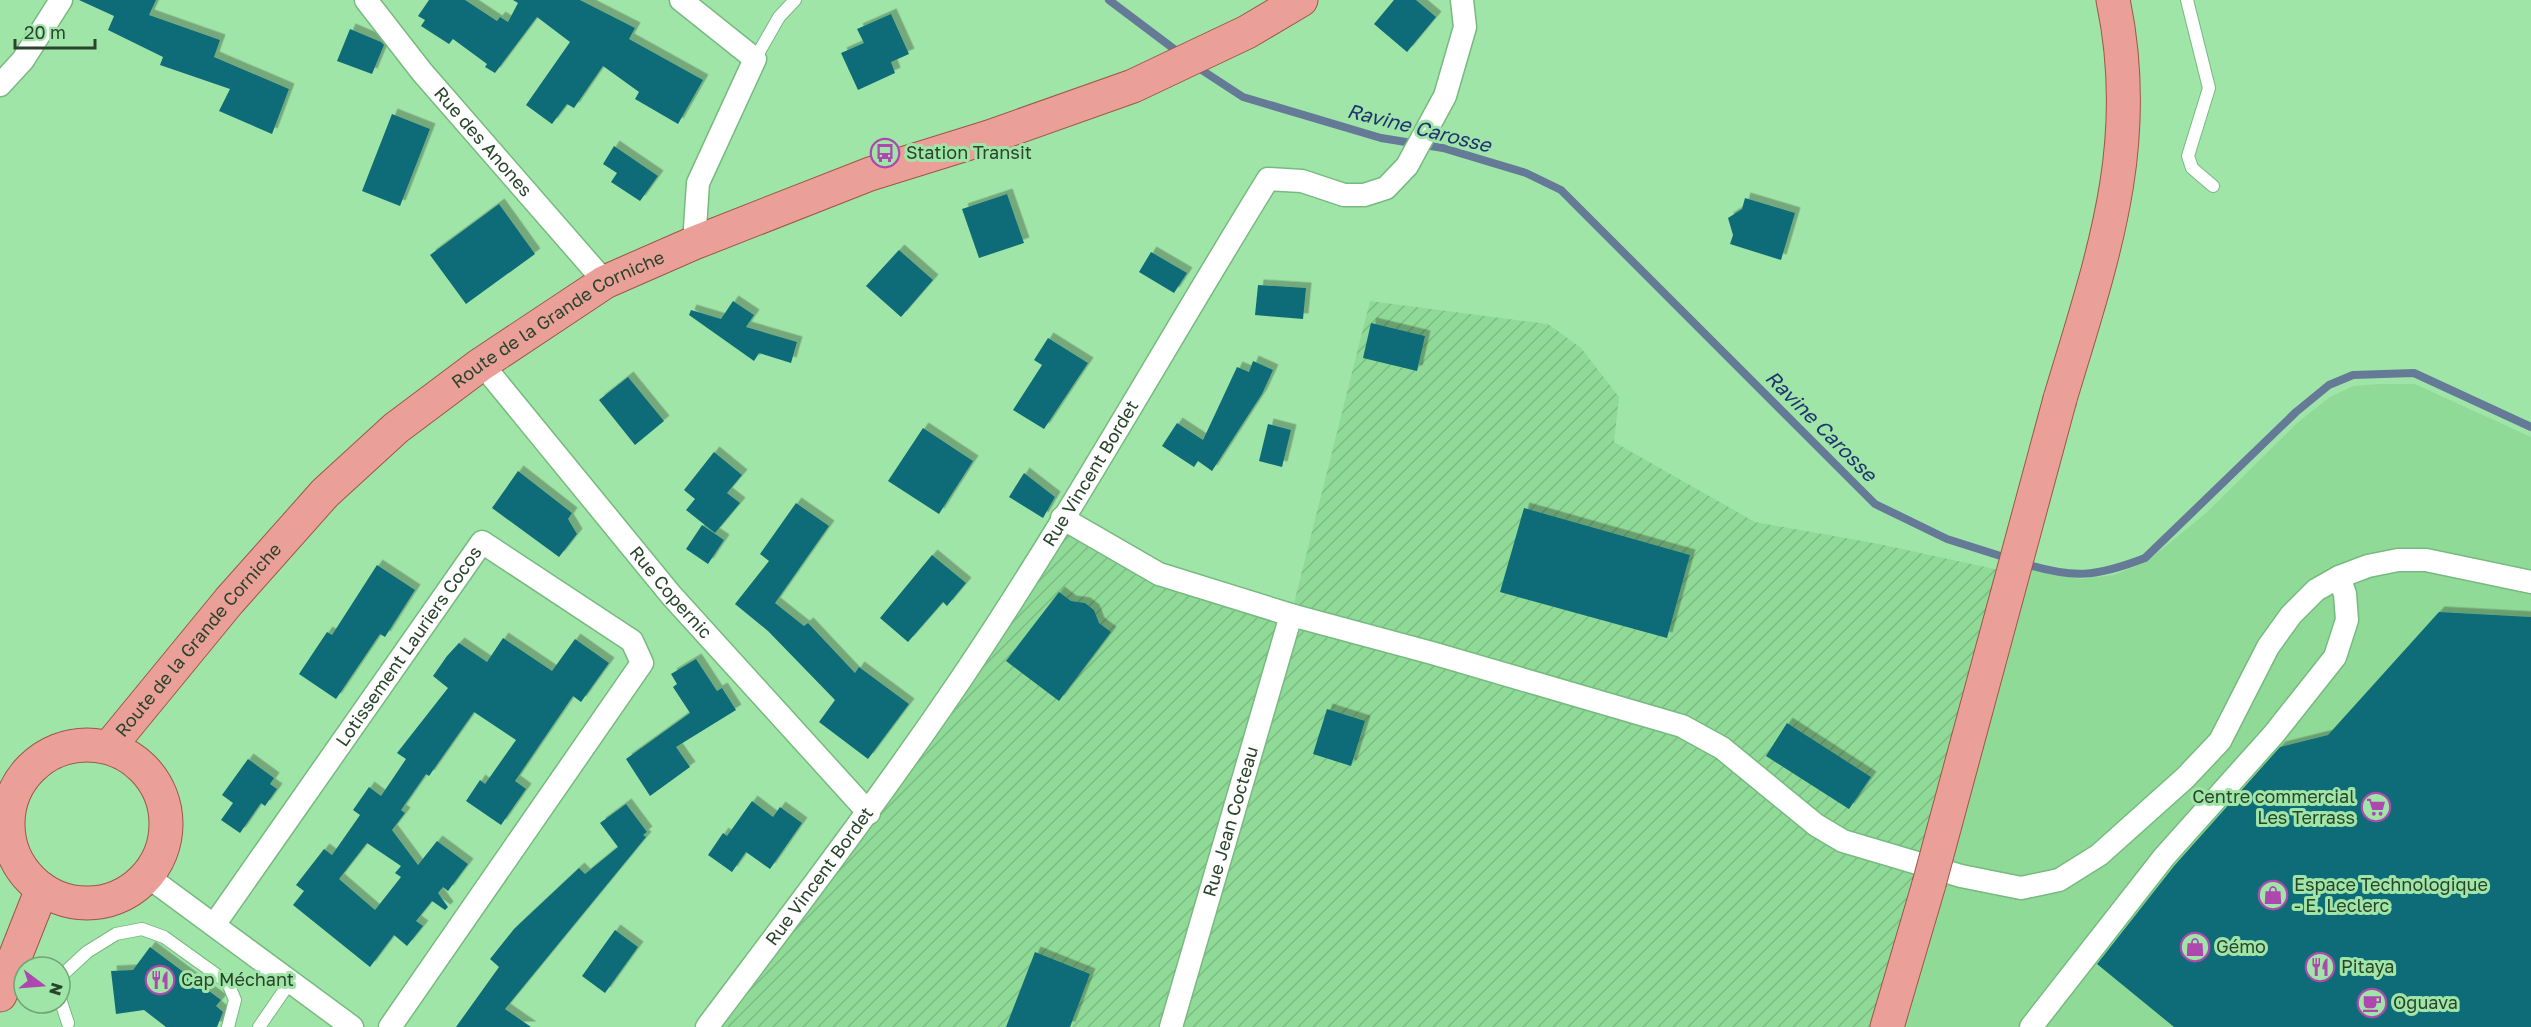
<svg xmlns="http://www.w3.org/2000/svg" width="2531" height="1027" viewBox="0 0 2531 1027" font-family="'Golos Text',sans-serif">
<defs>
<pattern id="industrial-furrows" width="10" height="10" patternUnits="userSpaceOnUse" patternTransform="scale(1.5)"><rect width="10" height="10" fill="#90da98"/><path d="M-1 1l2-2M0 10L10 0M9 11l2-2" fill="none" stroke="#7cbc83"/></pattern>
<filter id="shadow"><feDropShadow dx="5.5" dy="-5.5" stdDeviation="0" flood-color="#0004"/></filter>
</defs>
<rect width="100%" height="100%" fill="#a0e5a8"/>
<path fill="#90da98" d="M2378,384H2415L2531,437V1027H1887L2013,573L2031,569L2081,579L2114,575L2146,562L2205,514L2297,423L2330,397L2353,386Z"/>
<path fill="url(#industrial-furrows)" d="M1370,301L1548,324L1581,348L1619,397L1614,442L1755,522L1879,544L2013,573L1887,1027H704L1062,518L1159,574L1291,615Z"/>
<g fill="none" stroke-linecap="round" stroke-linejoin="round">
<path stroke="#647a97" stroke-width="8" d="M1109,0L1182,55
M1194,65L1243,97L1381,138L1443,148L1526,173L1561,190L1875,504L1947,539L2010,559
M2022,563C2073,579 2096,577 2145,558L2296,412L2329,385L2353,375L2414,373L2531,427"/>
</g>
<path fill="#0e6c77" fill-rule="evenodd" filter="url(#shadow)" d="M79,0H156L149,15L220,40L214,57L289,89L272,134L219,111L230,89L160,65L163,57L108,30L114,16Z
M429,0H465L497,21L500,17L508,22L518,3L513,0H580L635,28L629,39L703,80L678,124L635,99L639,92L603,66L574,108L567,104L552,124L526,105L570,42L537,17L495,73L485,67L487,64L453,39L449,44L421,26L425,20L418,16Z
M1394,0H1416L1436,17L1407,52L1374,24Z
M891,14L909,54L891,62L895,73L858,90L841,53L864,43L857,29Z
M350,29L381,42L384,45L372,74L337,61Z
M392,114L430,129L400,206L362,191Z
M614,146L658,176L640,201L611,182L617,173L603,164Z
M1007,194L1024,243L979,258L962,209Z
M1745,198L1795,213L1781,260L1730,244L1733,235L1728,218L1742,209Z
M499,204L535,254L466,304L430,255Z
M899,250L933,280L901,317L866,286Z
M1151,252L1187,273L1174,293L1139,272Z
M1258,285L1306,288L1303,319L1255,315Z
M733,301L754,315L746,327L797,342L791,363L759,353L754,361L689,315L691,310L721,319Z
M1371,323L1425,336L1417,371L1363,358Z
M1048,338L1088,363L1044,429L1013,410L1042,365L1034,360Z
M1253,361L1273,370L1262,394L1212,471L1198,461L1194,467L1162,446L1177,423L1203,440L1237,367L1249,372Z
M628,377L664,421L635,445L599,400Z
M1268,424L1291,430L1282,467L1259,461Z
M923,428L973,461L939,514L888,481Z
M714,452L742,475L727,493L740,503L715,533L686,510L695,499L684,490Z
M518,471L572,513L568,519L577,534L559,557L492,508Z
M1024,473L1055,497L1043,518L1009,497Z
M796,503L829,526L775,603L804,626L808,623L855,673L859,667L909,704L868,759L819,722L835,700L768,631L735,604L769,561L760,554Z
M1524,508L1690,555L1667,638L1500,592Z
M702,525L724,540L708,564L686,549Z
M932,555L966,583L947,606L943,602L908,642L880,618Z
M377,565L415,590L385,637L380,634L336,699L299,674L327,632L332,635Z
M1059,592L1071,601L1085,603L1094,610L1099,623L1111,632L1059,701L1006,661Z
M2439,612L2531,617V1027H2174L2097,964L2174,866L2280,747L2328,735Z
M503,638L552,671L575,639L609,663L581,702L573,696L515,781L526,789L501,825L466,801L480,780L485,784L516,740L474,712L429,776L426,774L401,810L405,813L392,830L418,865L437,841L468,864L448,891L443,887L438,893L448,907L445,910L432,901L416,921L423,926L407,946L394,935L370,967L293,905L304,891L296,885L324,849L332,855L360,815L353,810L369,787L381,796L406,759L397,753L448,688L433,676L447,656L459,643L487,662ZM367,843L401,866L395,873L401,877L375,910L339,879Z
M696,659L717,691L722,688L736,710L676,747L690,767L650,796L626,759L690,713L673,687L677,684L671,674Z
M1327,709L1365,721L1351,766L1313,754Z
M1787,723L1871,777L1849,809L1766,756Z
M248,759L274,778L270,784L277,789L265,806L261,803L240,833L221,820L233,803L222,795Z
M752,801L773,817L780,807L802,823L770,869L746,852L732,872L708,855L723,833L727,836Z
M626,804L647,832L643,835L646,837L505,1009L531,1027H456L499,967L490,959L514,929L579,868L585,874L618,847L600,823Z
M615,930L638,947L605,993L582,976Z
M150,947L221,1000L216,1006L223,1012L217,1027H166L144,1010L116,1014L111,971L133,970Z
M1035,952L1090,974L1070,1027H1006Z"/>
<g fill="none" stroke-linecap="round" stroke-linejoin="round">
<g stroke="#77ba7f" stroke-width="14">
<path id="lane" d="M2187,0L2209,88L2188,156L2192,168L2213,186
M755,59L779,17L795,0
M60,977L87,952L116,934L142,929L164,937L228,983L235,1000L228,1027
M60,999L68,1023
M259,1027L290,982"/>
</g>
<g stroke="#77ba7f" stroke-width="25">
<g id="street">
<path id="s1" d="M366,0L422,72L605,282"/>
<path d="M681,0L755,59L698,183L694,243"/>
<path d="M0,85L23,60L61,0"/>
<path id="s2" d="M480,365L491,375L671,595L869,813"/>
<path d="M1062,518L1159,574L1291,615L1432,653L1682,726L1722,748L1816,825L1843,841L1961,876L2021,888L2059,880L2099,855L2185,778L2220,741L2268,647L2291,615L2316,590L2339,577L2368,566L2398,560H2426L2531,582"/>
<path d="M147,876L352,1027"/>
<path id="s3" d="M214,925L482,542L632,641L642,663L390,1027"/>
<path id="s4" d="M707,1027C794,911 882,796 963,676C1071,515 1166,344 1268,179L1302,181L1344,195H1364L1386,188L1407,166L1445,96L1465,27L1462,0"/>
<path id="s5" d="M1171,1027L1291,615"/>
<path d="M2031,1027L2164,857L2274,734L2335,657L2347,620L2345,594L2339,577"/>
</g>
</g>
<g stroke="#9d5646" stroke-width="35">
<g id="primary">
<path d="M2060,399C2101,262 2144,146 2113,0"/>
<circle cx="87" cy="824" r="79"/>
<path id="s6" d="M110,746L229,601L325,493L396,428L480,365L605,282L694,243L870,174L989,137L1133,86L1247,32L1301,0"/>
<path d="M0,995L42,889"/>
<path d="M1887,1027L1929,884"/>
</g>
</g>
<use href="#lane" stroke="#fff" stroke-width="12"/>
<use href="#street" stroke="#fff" stroke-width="22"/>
<use href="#primary" stroke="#eaa099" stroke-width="33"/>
<g stroke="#9d5646" stroke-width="35" stroke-linecap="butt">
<path id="primary-bridge" d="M1929,884L2060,399"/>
</g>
<use href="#primary-bridge" stroke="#eaa099" stroke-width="33"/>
</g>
<defs>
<g id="bus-ring" transform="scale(1.5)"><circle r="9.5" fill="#a0e5a8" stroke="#ad49ae" stroke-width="1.5"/><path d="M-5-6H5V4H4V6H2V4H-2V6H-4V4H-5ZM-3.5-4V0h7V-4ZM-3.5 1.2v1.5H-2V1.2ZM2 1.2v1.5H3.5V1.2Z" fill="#ad49ae"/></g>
<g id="supermarket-ring" transform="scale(1.5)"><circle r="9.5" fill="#a0e5a8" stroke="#ad49ae" stroke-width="1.5"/><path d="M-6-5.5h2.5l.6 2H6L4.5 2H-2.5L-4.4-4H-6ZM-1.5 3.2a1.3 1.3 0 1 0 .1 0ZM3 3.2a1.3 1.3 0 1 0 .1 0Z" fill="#ad49ae"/></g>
<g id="shop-ring" transform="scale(1.5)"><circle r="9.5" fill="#a0e5a8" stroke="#ad49ae" stroke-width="1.5"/><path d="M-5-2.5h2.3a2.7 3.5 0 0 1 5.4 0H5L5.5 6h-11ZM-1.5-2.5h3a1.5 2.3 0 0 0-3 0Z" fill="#ad49ae"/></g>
<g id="restaurant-ring" transform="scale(1.5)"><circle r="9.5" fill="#a0e5a8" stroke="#ad49ae" stroke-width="1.5"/><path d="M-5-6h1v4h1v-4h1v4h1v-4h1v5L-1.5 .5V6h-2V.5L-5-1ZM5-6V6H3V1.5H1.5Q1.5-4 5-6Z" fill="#ad49ae"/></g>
<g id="cafe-ring" transform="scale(1.5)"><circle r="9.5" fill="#a0e5a8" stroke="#ad49ae" stroke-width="1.5"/><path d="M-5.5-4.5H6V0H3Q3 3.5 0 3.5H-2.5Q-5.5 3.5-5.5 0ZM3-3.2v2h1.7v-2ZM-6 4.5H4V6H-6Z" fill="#ad49ae"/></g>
</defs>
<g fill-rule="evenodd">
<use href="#bus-ring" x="885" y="153"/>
<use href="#supermarket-ring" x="2376" y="807"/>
<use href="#shop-ring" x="2273" y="895"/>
<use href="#shop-ring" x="2195" y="947"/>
<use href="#restaurant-ring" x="2320" y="967"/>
<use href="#restaurant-ring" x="160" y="980"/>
<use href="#cafe-ring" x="2372" y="1003"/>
</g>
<g text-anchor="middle" stroke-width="6" stroke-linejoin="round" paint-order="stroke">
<g font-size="18" fill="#28442b" stroke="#a0e5a8">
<text dy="6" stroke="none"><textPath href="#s1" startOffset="184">Rue des Anones</textPath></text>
<text dy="6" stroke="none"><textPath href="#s6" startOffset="624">Route de la Grande Corniche</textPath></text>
<text dy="6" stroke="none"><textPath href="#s4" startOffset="674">Rue Vincent Bordet</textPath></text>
<text dy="6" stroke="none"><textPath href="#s2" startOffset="297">Rue Copernic</textPath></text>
<text dy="6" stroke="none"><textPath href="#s6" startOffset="138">Route de la Grande Corniche</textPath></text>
<text dy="6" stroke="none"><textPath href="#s3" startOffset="340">Lotissement Lauriers Cocos</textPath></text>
<text dy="6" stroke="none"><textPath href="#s5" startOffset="214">Rue Jean Cocteau</textPath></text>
<text dy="6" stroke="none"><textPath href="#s4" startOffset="188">Rue Vincent Bordet</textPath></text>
</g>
<g font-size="18" fill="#28442b" stroke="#a0e5a8" text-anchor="start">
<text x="906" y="159">Station Transit</text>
<text x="2355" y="803" text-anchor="end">Centre commercial<tspan x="2355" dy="21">Les Terrass</tspan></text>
<text x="2294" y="891">Espace Technologique<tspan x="2294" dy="21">- E. Leclerc</tspan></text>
<text x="2216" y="953">Gémo</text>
<text x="2341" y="973">Pitaya</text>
<text x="181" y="986">Cap Méchant</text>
<text x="2393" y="1009">Oguava</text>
</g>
<g font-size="20" font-style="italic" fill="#1f3371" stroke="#a0e5a8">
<text transform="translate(1419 128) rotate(14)" y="7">Ravine Carosse</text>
<text transform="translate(1821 426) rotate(45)" y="7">Ravine Carosse</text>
</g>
</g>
<g transform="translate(42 985) rotate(106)"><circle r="28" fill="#a0e5a8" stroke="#70a576" stroke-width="1.5"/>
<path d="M0-4.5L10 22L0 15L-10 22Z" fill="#ad49ae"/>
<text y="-9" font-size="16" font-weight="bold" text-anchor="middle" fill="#28442b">N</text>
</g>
<path d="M15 39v9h80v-9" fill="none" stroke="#28442b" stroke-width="3"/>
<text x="24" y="39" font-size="18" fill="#28442b" stroke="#a0e5a8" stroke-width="4.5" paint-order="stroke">20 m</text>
</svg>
